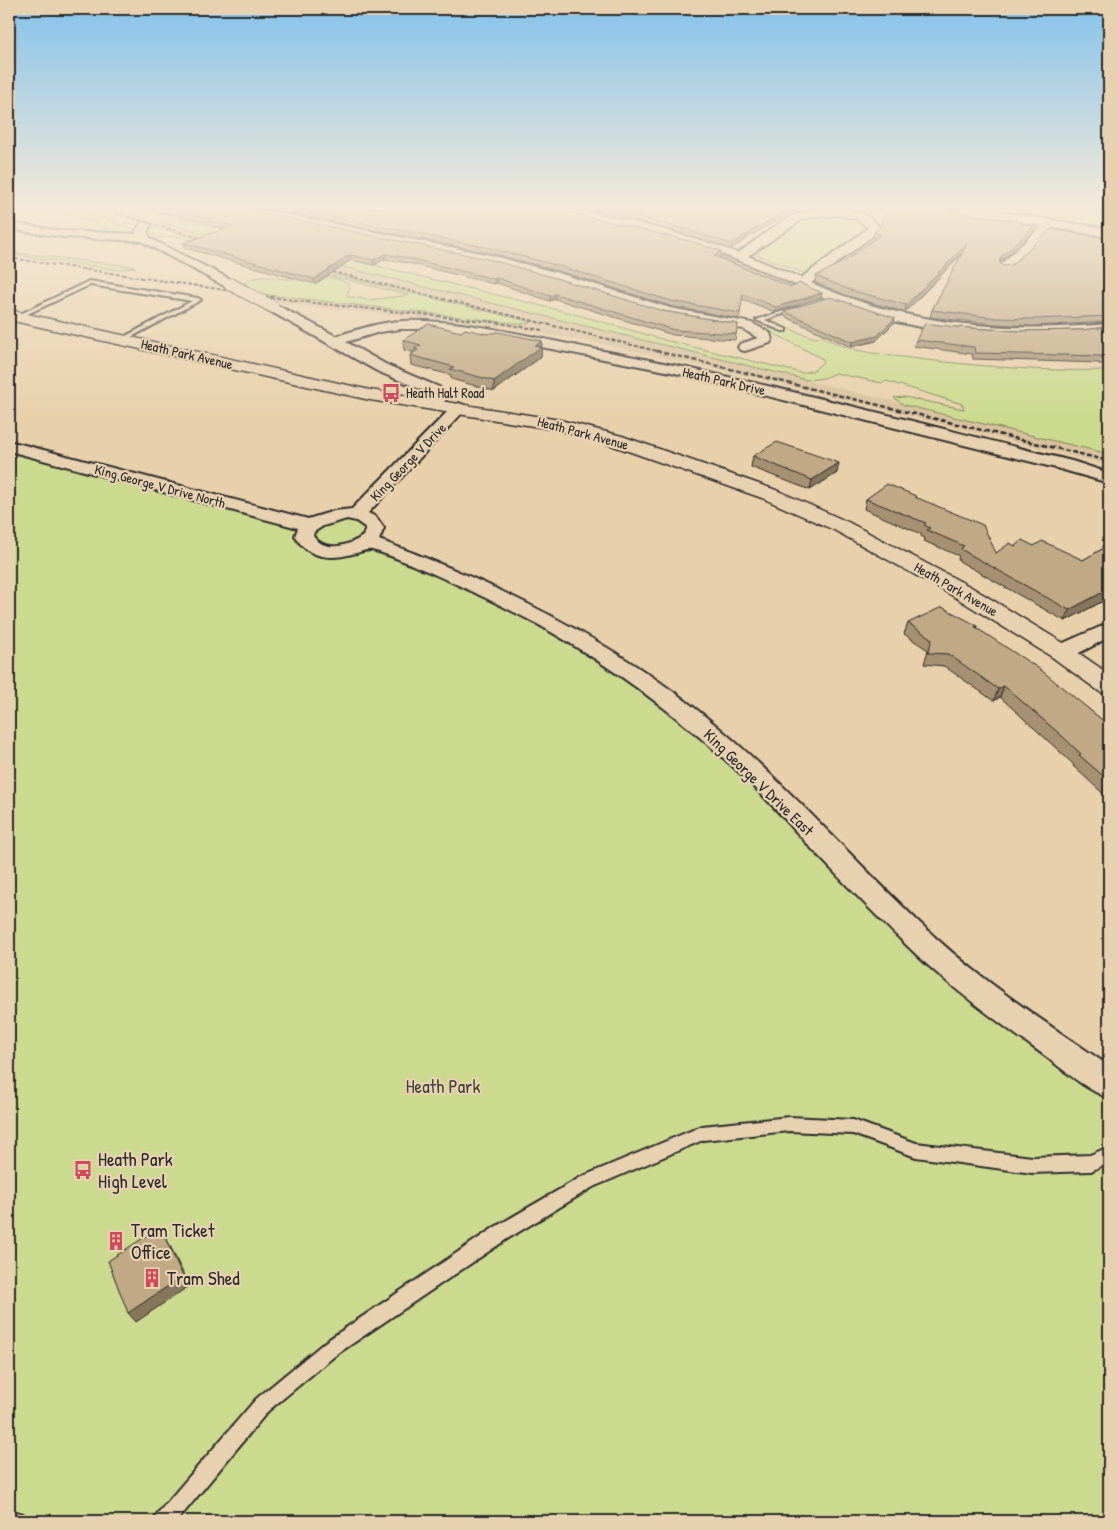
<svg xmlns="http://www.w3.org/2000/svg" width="1118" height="1530" viewBox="0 0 1118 1530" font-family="'Patrick Hand',sans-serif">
<rect width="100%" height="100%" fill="#e8d0aa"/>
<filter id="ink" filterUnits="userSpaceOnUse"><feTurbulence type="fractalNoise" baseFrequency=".02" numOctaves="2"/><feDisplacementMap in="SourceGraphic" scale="10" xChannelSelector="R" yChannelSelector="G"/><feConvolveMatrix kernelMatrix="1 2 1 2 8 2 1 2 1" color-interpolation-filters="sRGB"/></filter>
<g filter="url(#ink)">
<path fill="#d8c19d" d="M78,208H119L130,212L136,209L132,208H139L141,210L136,211L140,213L136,215L143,218L135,222L121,217L105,216L135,229L125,227Z
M162,223L1109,454V465L765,380L602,344L510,328L278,303L265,295L522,324L531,322L328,273L153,227Z"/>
<path fill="#cbda8e" stroke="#7b825c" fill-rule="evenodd" d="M45,208H78L125,227L135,229L131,235Z
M974,208H1109V228Z
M840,214L861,219L868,225V229L806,274L753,253L804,218L813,215Z
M180,218L575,314L665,340L802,373L814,370L823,362V359L767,330L768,328L781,331L787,328L815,338L822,336C848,352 880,354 910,358C977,366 1042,372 1109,370V454L904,405L894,398L904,397L964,409L962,404L886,381L882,383L835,373L824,378L807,380L158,222Z
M150,226L328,273L532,322L522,324L261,294L247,287L245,283C259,272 276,279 292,279L291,275L209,245L176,236L158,238L150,231ZM323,274L409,295H410L369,300L346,296L350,288L349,284L337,279L322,277Z
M9,252L119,265L136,267L120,270L9,254Z
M9,450L294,526L296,528L295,540L302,541L311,549L308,552C335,562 353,548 378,551L460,583L658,687L1036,1040L1109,1094V1521H9Z
M339,518L356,519L366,526L365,536C345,546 335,551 313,540L312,530Z"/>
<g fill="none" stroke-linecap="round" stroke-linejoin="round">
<path stroke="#c2af91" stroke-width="12" stroke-dasharray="12 6" stroke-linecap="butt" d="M145,225L152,220"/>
<g stroke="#2b2b2b" stroke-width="4">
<path id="service" d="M89,281L198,298L201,300L122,342L119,340L120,339L192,301L90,285L19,318L14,317Z
M796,307L801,308L765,320L786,329V331H782L756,320Z
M789,1117L853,1120L916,1143L1032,1157L1090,1155L1109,1147V1162L1091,1171L1032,1173L916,1157L853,1134L789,1131L703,1140L593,1187L507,1239L337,1354L268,1411L177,1521H154L157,1514L256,1399L325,1342L495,1227L581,1177L702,1126Z
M9,1510L23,1514L26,1521H9Z"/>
</g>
<g stroke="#2b2b2b" stroke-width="4">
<path id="minor" d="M153,208H191L190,210L172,213L154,210Z
M233,208H254L490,255L558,273L670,308L752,323L770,333L772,340L770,343L745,351L740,350L738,347L740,344L758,338L743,329L663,315L550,279L489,262L238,211Z
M548,208C577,208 606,215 634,222C669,231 704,240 738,253C756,241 777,222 797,214C822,203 863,204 880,228L876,233L811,283C910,326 1003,333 1109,324V332C1028,340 940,338 862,312C813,295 767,270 718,253C663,234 606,224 549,210ZM840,215L857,219L868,228L801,278L748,256L803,219L817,216Z
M1051,220L1057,223L1055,225L1009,270H1001L999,267L1001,264L1047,221Z
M145,222L151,225L147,232L151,239L234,281L236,284L234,287H226L141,241L63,237L9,229V223L63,231L137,234L135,232L141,223Z
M273,303L336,336C357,330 379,322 402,321C465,319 531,337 593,349C754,379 913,422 1072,461L1109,473V483L1060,469L671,372L489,337L426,329H400L380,332L346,342L387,365L439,387L448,397L439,408H429L426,405L432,397L429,393L377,371L268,310L266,307L268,304Z
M459,403L464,405L467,408L464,411L368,513L376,517L384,528L379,540C485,579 587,628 678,695C773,766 850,859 937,939C990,987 1051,1026 1109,1066V1098C1083,1089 1060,1066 1037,1050C998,1022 957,992 921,959C884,924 848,887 813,850C791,827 771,802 747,780C684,719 615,668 539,625C503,606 466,588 429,572C410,564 391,555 372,550C366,549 359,553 352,554C330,560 307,558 295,536L298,528L9,451V441L308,519L334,511L352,509L454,405ZM347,519L356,521L366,528L363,536C349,546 325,553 313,536L314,532L323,526Z
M1109,623V637C1093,645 1071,661 1054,657L1050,652L1054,647Z"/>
</g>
<g stroke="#2b2b2b" stroke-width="3">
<path id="tertiary" d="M951,208H980L1109,229V237L957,212Z
M9,310L370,390L560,420L622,436L776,490L848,522L971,587L1070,647L1109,674V694L1100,692L1052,657L955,597L834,530L762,498L608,444L558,430L370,400L9,320Z"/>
</g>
<use href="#service" fill="#e7d1b0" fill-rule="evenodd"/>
<use href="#minor" fill="#e7d1b0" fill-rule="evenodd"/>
<use href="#tertiary" fill="#e7d1b0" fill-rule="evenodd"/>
<path stroke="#2b2b2b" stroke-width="2" stroke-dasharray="4 2" stroke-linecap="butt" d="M98,208L211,241
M9,258L305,302L493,322L542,330
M320,269L661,352"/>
<path stroke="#2b2b2b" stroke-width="2.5" stroke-dasharray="5 2.5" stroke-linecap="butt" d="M656,351L1109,461"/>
<g stroke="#2b2b2b" stroke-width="14" stroke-linecap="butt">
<path id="minor-bridge" d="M230,284L273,307"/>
</g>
<use href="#minor-bridge" stroke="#e7d1b0" stroke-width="12"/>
</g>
<path fill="#a59172" stroke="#2b2b2b" d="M185,208L663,311L738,324L735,340L673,335L555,299L550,301L497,283L494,284L408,263L385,259L374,265L351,260L315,284L185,248L184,243L225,229L210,226L209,223L178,216L177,212Z
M264,208H552L721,256L719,257L792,287L822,293L821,298L775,312L742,299L739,319L670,306L559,271L490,253Z
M570,208H800L758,231L731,249L674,231L602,213Z
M882,220L1022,222V224L1033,232L1000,263L1003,266L1012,265L1109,239V322L1032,326L994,324L930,317L932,310L962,254L905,312L848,296L815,282L816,276L845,261L875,238H873L874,232L880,226Z
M784,311L894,323L876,341L851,347L784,316Z
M955,327L1018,331L1081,330L1109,327V364H1099V363L973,359L972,354L914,346L916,340Z
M461,332L487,334L542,341L541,357L494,391L451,379V375L411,365L410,355L414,352L404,350L403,340Z
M753,456L837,473L810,490L751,467Z
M916,498L996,553L1015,546H1034L1083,560L1109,545V598L1065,621L959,561L958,559L959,556L924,541L925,538L921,536V534L864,509L866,499Z
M908,623L978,626L977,629L1101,719L1109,725V799L1073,766L1074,765L1056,748L1000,697L994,701L944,666L924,664L928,650L904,634Z"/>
<path fill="#86765c" stroke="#2b2b2b" d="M792,208H800L758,231L731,249L732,244L758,227Z
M1034,226L1033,232L999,263L997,268L1001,257Z
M967,244L965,250L905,312L906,305Z
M721,251V256L714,261V256Z
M385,254V259L374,265L373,260Z
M350,255L351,260L315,284L314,279Z
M497,278V283L494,284V279Z
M822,293L821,298L775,312L776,307Z
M555,294V299L550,301V296Z
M895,318L894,323L876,341L851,347L852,342Z
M542,341L541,357L494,391V381L535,346Z
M839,463L837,473L810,490L812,480Z
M1109,589V598L1065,621L1069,610Z
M1004,686L1000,697L994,701L998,689Z
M160,1227L166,1237L189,1286L136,1322L128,1313Z"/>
<path fill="#c0a984" stroke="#2b2b2b" d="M186,208H237L488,259L549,276L663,311L738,324L736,334L674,330L555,294L550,296L497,278L494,279L408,258L385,254L373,260L350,255L314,279L184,243L233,226L209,221L213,219L177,212Z
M287,208H552L697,243L721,251L714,256L792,287L800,283L822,293L776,307L743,294L740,313L671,301L559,266L490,248Z
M603,208H792L758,227L732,244L674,226Z
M891,208H935L1022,222L1021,224L1034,226L1001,257L999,262L1003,266L1012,265L1050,229L1109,239V316L1034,319L996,318L932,310L967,244L906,305L850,290L816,276L845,261L881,234L874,232L883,224L882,220L886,213Z
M830,297L895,318L877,336L852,342L784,311Z
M925,323L955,327L1018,331L1081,330L1109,327V357L1101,358L1104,356L975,353L974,347L916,340Z
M428,324L461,332L465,329L487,334L498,332L542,341L535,346L541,347L494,381L450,369L454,367L410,355L418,350L414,349L421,345L403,340Z
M777,442L839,463L812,480L753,456Z
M887,484L916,496L915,497L983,525L996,553L1010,543L1015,546L1022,540L1034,546L1042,541L1083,560L1109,545V589L1069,610L962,550L961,548L964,546L927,530L930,528L924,525L926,523L866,499Z
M942,607L978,626L975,627L1041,670L1101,719L1109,725V781L1079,755L1081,754L1062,736L1004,686L998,689L948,654L928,653L932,639L908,623Z
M160,1227L183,1276L128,1313L108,1261Z"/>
</g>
<linearGradient id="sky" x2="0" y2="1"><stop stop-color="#84c2eb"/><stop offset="0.49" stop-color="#f5ead9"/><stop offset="1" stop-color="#f5ead9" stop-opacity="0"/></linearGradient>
<rect width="1118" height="422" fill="url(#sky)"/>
<defs>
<g id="bus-bare" transform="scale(1.5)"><path d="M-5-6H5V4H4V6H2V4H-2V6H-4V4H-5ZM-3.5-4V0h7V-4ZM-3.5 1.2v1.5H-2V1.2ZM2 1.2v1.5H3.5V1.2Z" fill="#d1495b" stroke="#e7d1b0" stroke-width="2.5" paint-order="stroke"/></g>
<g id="building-bare" transform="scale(1.5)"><path d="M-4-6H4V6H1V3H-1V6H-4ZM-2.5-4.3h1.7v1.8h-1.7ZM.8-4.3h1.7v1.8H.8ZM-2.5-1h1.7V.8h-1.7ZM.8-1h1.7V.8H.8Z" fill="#d1495b" stroke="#e7d1b0" stroke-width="2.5" paint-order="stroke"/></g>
</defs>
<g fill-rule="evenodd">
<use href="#bus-bare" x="391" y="393"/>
<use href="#bus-bare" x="83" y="1170"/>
<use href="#building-bare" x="116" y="1241"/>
<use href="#building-bare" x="152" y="1278"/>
</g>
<g text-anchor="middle" stroke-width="4.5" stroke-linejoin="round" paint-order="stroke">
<g font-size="14" fill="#2b2b2b" stroke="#e7d1b0">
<text transform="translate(187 354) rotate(13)" y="5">Heath Park Avenue</text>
<text transform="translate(724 381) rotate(13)" y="5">Heath Park Drive</text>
<text transform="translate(583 433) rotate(15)" y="5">Heath Park Avenue</text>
<text transform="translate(408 462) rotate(-46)" y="5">King George V Drive</text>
<text transform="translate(160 486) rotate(15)" y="5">King George V Drive North</text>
<text transform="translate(956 589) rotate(30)" y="5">Heath Park Avenue</text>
</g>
<g font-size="14" fill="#2b2b2b" stroke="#e7d1b0" text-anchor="start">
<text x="406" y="398">Heath Halt Road</text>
</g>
<g font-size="16" fill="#2b2b2b" stroke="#e7d1b0">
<text transform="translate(759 782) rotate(44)" y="6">King George V Drive East</text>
</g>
<g font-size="19" fill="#43453a" stroke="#e7d1b0">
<text x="443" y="1093">Heath Park</text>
</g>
<g font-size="19" fill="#2b2b2b" stroke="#e7d1b0" text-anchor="start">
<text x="98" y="1166">Heath Park<tspan x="98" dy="22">High Level</tspan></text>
<text x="131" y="1237">Tram Ticket<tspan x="131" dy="22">Office</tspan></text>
<text x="167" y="1285">Tram Shed</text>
</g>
</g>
<rect width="1118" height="1530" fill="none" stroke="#e7d1b0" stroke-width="30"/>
<rect x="15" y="15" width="1088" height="1500" fill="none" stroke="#2b2b2b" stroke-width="2" filter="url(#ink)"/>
</svg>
